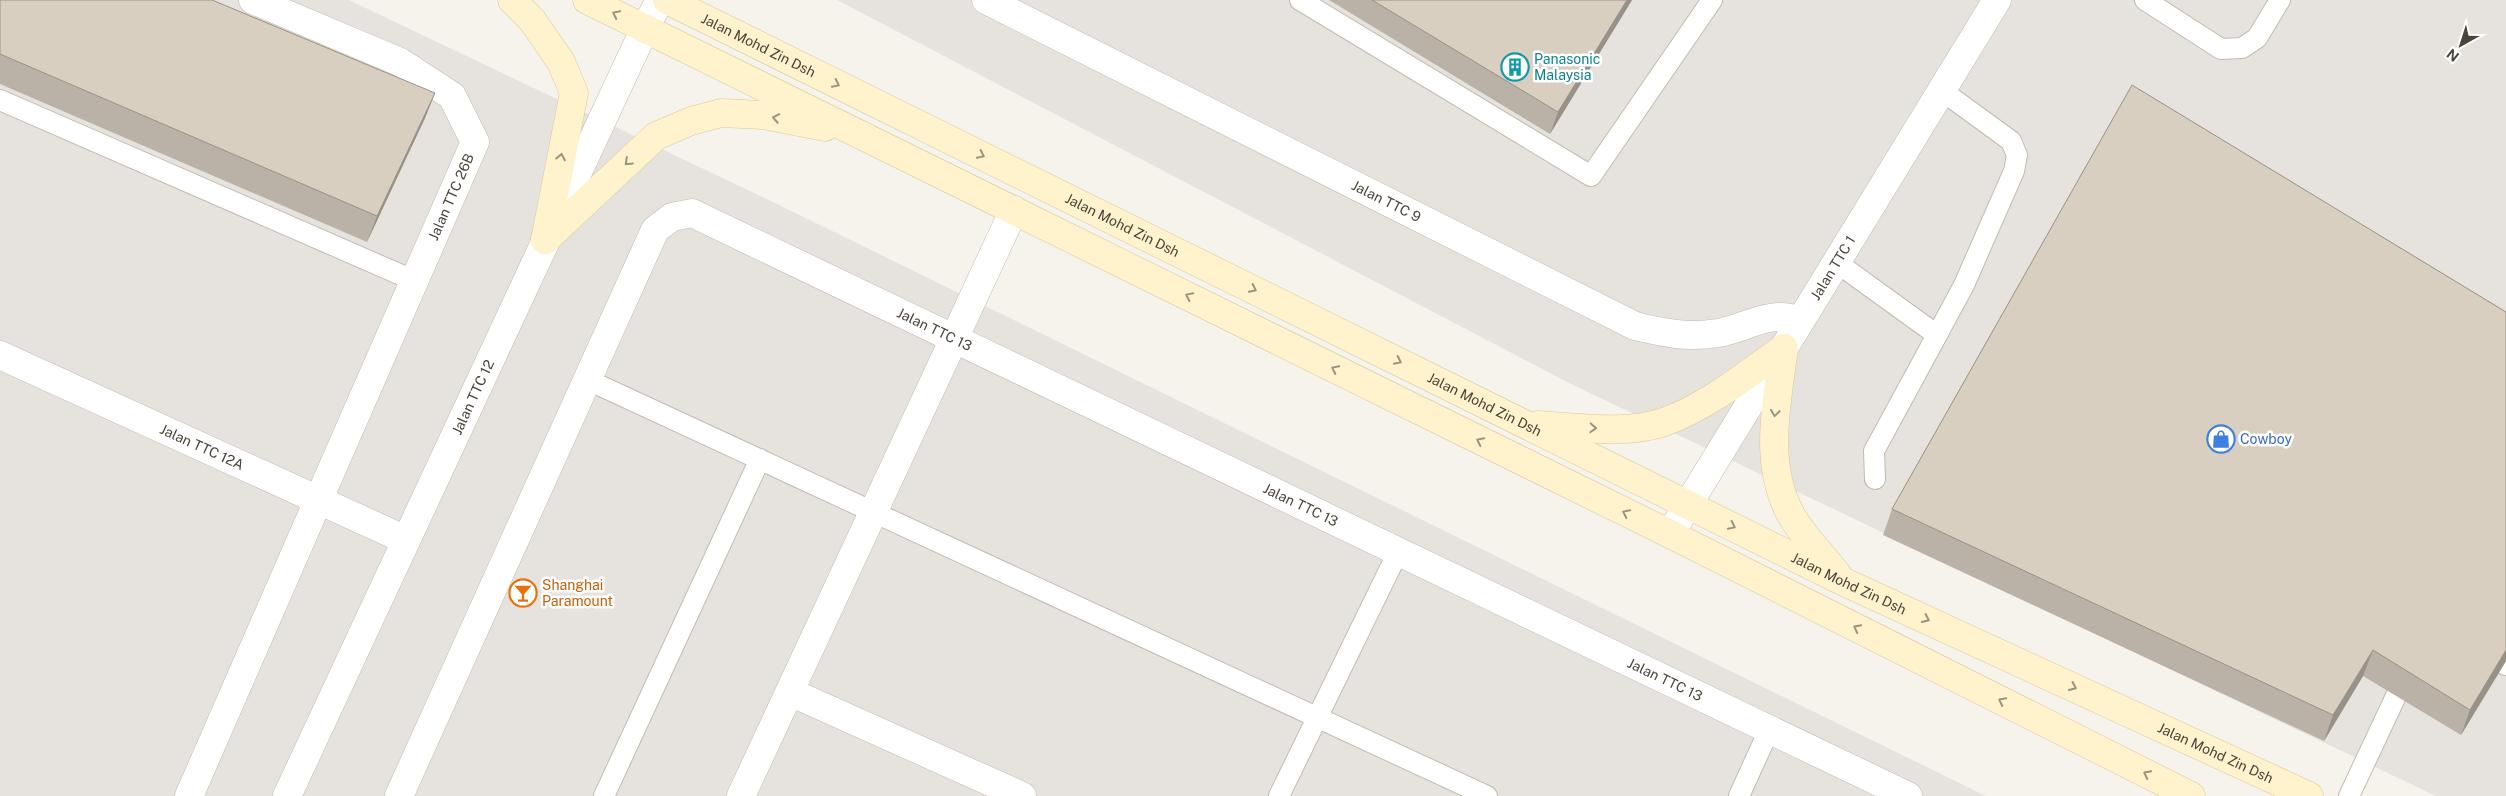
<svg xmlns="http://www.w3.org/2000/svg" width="2506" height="796" viewBox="0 0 2506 796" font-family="'Public Sans',sans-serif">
<rect width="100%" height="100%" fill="#f6f3ec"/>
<path fill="#e6e2dd" d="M0,0H349L777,204L1986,796H0Z
M837,0H2506V796H2436L1569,383Z"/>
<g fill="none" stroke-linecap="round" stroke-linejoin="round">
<g stroke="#c2bbae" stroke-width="22">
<path id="service" d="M1300,0L1591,176L1712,0
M2145,0L2221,49L2242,48L2257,38L2280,0
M0,100L415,281
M1836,262L1937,335L1964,285L2014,171L2017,155L2011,141L1941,90
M588,380L1487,796
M1875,479L1874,451L1937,335
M2505,665H2506
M604,796L760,459
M1279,796L1398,552
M1739,796L1769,730
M2349,796L2396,696"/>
</g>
<g stroke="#c2bbae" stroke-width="29">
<g id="minor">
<path id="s1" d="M986,0L1635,326C1664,333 1688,338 1718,333C1746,328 1771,309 1800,321"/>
<path id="s2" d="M0,355L406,540"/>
<path id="s3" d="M1670,534L1997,0"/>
<path d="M790,692L1022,796"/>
<path id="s4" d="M189,796L475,142L452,96L400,62L253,0"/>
<path id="s5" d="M287,796L645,28L660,0"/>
<path id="s6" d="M399,796L655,230L672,217L692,213L1908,796"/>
<path d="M741,796L1014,210"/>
</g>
</g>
<g stroke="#d6c79b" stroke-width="29">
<g id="secondary">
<path d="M512,0L532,20L561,62L574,93L545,240"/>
<path d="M587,0L1670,534L2191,796"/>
<path id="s7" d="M667,0L1842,581L2309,796"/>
<path d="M545,240L656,136L691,121L721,113L763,115L825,127"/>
<path d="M1784,348C1777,402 1763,462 1790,513C1801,534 1823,556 1837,574"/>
<path d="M1538,425C1576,427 1627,435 1664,422C1708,406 1746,375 1784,348"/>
</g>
</g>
<use href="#service" stroke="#fff" stroke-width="20"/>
<use href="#minor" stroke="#fff" stroke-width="28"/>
<use href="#secondary" stroke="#fff3cd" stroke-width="28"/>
</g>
<path fill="#bab2a6" d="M0,0L435,93L425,118L367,242L0,84Z
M1329,0H1632L1550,134Z
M1892,509L2506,661L2461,735L2363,676L2324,741L1883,535Z"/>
<path fill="#979187" d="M1627,0H1632L1550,134L1558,112Z
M435,93L425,118L367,242L377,216Z
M2373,650L2363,676L2324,741L2333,715Z
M2506,650V661L2461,735L2470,710Z"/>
<path fill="#d8cfc1" stroke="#979187" d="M0,0H212L435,93L377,216L0,54Z
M1372,0H1627L1558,112Z
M2132,85L2506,312V650L2470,710L2373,650L2333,715L1892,509Z"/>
<defs><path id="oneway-chevron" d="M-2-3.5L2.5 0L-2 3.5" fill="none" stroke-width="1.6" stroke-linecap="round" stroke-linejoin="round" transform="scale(1.25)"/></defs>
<g stroke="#9c937c">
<use href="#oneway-chevron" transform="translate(616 14) rotate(-154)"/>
<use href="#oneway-chevron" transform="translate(836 84) rotate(26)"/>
<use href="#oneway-chevron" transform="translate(776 118) rotate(-169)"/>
<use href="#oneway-chevron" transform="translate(981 155) rotate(26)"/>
<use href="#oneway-chevron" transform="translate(561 157) rotate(-79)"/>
<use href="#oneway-chevron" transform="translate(628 162) rotate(137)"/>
<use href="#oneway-chevron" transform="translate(1253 289) rotate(26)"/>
<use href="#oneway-chevron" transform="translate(1189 296) rotate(-154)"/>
<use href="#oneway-chevron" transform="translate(1398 361) rotate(26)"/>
<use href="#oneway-chevron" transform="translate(1335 369) rotate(-154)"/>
<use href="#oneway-chevron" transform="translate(1775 413) rotate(98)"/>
<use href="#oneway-chevron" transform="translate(1593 428) rotate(3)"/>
<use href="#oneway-chevron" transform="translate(1480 441) rotate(-154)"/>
<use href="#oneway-chevron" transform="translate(1626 513) rotate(-154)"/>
<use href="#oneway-chevron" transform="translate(1732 526) rotate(26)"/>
<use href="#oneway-chevron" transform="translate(1926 619) rotate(25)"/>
<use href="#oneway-chevron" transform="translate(1857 628) rotate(-153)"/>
<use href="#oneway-chevron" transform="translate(2073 687) rotate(25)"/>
<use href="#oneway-chevron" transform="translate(2002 701) rotate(-153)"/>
<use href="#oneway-chevron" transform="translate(2147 774) rotate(-153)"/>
</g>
<defs>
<g id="building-ring" transform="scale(1.4375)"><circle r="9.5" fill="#fff" stroke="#0f9aa8" stroke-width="1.5"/><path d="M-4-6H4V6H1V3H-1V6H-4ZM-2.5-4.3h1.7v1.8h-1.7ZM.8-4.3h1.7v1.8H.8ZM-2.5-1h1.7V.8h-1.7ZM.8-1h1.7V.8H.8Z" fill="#0f9aa8"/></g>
<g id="shop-ring" transform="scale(1.4375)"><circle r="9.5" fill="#fff" stroke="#3f7fe0" stroke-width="1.5"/><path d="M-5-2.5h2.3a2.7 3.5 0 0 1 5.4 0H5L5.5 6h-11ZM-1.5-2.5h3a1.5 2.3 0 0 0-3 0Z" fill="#3f7fe0"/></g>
<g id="bar-ring" transform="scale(1.4375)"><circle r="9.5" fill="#fff" stroke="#e8710a" stroke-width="1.5"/><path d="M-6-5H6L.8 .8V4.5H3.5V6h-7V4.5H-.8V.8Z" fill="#e8710a"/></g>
</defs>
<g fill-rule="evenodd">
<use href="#building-ring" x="1515" y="67"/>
<use href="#shop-ring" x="2221" y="439"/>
<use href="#bar-ring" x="523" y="593"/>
</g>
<g text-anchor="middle" stroke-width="5" stroke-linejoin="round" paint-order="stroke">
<g font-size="14" fill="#4b4439" stroke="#fff">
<text dy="5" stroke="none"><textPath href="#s7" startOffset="102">Jalan Mohd Zin Dsh</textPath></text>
<text dy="5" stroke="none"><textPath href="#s4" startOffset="654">Jalan TTC 26B</textPath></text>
<text dy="5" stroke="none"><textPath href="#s1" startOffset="448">Jalan TTC 9</textPath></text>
<text dy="5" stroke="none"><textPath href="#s7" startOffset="508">Jalan Mohd Zin Dsh</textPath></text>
<text dy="5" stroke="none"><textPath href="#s3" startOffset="312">Jalan TTC 1</textPath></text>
<text dy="5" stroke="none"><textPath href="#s6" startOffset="932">Jalan TTC 13</textPath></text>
<text dy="5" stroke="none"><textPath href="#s5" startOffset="440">Jalan TTC 12</textPath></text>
<text dy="5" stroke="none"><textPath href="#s7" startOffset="912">Jalan Mohd Zin Dsh</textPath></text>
<text dy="5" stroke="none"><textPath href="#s2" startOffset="222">Jalan TTC 12A</textPath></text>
<text dy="5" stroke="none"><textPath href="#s6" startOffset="1338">Jalan TTC 13</textPath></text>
<text dy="5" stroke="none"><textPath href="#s7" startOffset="1318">Jalan Mohd Zin Dsh</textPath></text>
<text dy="5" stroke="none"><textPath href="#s6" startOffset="1742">Jalan TTC 13</textPath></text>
<text dy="5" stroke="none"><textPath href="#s7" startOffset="1722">Jalan Mohd Zin Dsh</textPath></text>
</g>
<g font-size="14" fill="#0d838f" stroke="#fff" text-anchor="start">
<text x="1534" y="64">Panasonic<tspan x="1534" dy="16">Malaysia</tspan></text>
</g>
<g font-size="14" fill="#366cbe" stroke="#fff" text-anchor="start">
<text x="2240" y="444">Cowboy</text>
</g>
<g font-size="14" fill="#c56008" stroke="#fff" text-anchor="start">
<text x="542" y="590">Shanghai<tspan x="542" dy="16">Paramount</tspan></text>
</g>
</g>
<g transform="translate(2461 45) rotate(219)" stroke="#ffffff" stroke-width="4" paint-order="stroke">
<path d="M0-4L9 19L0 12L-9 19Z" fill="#4b4439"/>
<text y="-8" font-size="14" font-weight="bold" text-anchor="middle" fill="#4b4439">N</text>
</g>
</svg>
